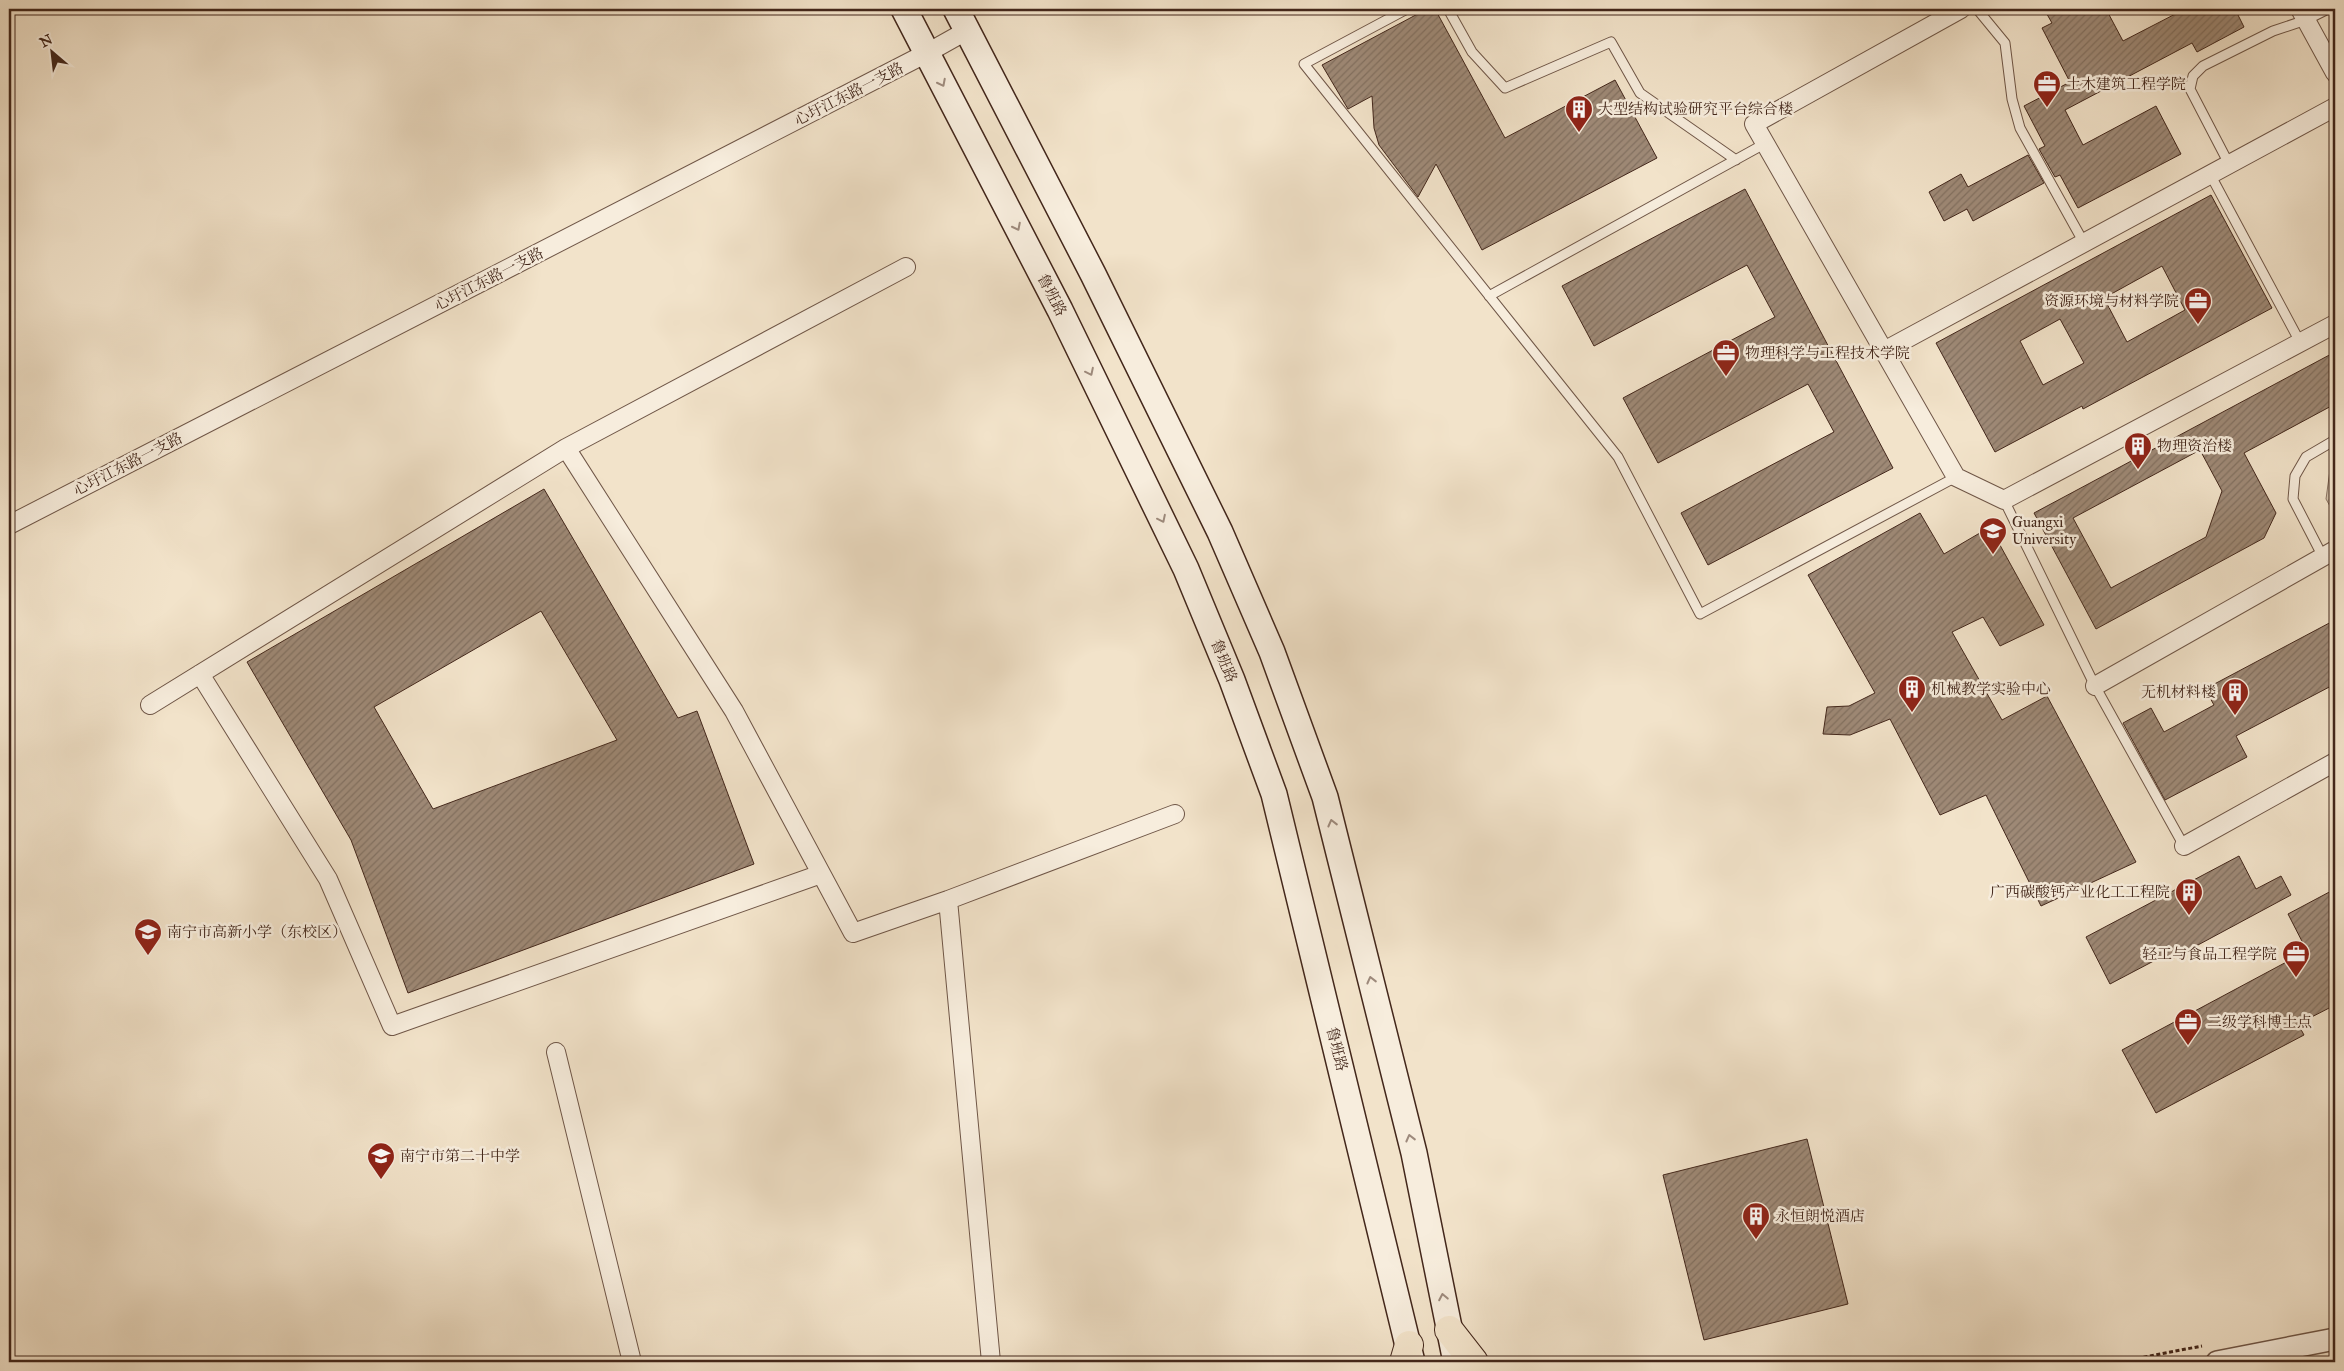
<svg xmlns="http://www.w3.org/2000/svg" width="2344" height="1371" viewBox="0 0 2344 1371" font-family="'IM FELL Great Primer','Noto Serif SC',serif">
<defs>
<pattern id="forest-crowns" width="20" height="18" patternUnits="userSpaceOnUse" patternTransform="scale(1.25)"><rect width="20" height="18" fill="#d4c3ac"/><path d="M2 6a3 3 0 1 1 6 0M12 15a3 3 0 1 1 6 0" fill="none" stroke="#b7a893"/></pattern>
<pattern id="building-hatch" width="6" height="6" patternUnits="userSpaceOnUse" patternTransform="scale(1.25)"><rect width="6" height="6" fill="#9e8976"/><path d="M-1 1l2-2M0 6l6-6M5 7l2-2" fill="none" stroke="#827060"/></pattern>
</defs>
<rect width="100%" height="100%" fill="#f2e3ca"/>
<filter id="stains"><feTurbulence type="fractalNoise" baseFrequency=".004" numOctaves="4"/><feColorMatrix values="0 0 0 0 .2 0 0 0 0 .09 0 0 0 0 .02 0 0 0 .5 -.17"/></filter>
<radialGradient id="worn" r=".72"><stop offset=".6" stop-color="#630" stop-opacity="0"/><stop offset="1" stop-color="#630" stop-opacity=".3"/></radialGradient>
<path fill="url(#forest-crowns)" stroke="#8c7564" d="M2335,468V515L2326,499L2330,470Z"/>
<path fill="url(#building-hatch)" stroke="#43271b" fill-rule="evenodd" d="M1427,9H1435L1505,138L1615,80L1657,158L1482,250L1436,164L1418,197L1379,145L1374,128L1372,96L1348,109L1322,65Z
M2044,9H2106L2123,41L2185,9H2235L2244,27L2197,52L2192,43L2065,110L2083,145L2156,106L2181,154L2078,208L2060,175L2055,177L2039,149L2045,146L2024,106L2070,82L2042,28L2052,23Z
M2028,155L2044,183L1973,221L1967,209L1944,221L1929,192L1961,174L1968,187Z
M1745,189L1893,468L1708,565L1681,513L1834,432L1808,384L1658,463L1623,398L1775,317L1747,265L1594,346L1562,286Z
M2211,195L2272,308L2083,409L2082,406L1995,452L1936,343ZM2162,266L2185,310L2127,342L2104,298ZM2060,319L2084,363L2043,385L2020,341Z
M2335,352V404L2244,453L2276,513L2264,538L2096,629L2034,513ZM2200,450L2222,491L2206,537L2111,588L2073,518Z
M544,489L678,718L697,711L754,864L408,993L351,840L247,662ZM541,611L617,740L433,809L374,707Z
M1920,513L1944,554L1990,527L2044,625L2000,646L1983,617L1952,632L2002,720L2047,696L2136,862L2041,906L1986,795L1940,815L1890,719L1850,735L1823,734L1827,707L1849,706L1875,693L1808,575Z
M2335,620V684L2236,736L2247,757L2165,800L2123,723L2151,708L2164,732L2214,705L2205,689Z
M2239,856L2256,889L2281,876L2291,895L2170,960L2167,954L2110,984L2086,937Z
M2335,889V1005L2298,1024L2304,1035L2156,1113L2122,1050L2307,951L2288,914Z
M1807,1139L1848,1304L1704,1340L1663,1175Z"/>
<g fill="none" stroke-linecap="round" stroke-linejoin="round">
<g stroke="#6f5647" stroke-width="11">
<path id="service" d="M1407,9L1304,64L1618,457L1700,614L1956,477
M1448,9L1472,52L1505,88L1611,42L1640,93L1736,160
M1977,9L2005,43L2012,99L2020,128L2084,243
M2229,164L2190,89L2193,76L2203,66L2273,31L2306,20L2328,9
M2210,174L2300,342
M1489,296L1766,143
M2004,500L2095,686L2184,846
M2323,557L2293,499L2295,476L2306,457L2335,440"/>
</g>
<g stroke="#6f5647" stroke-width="20">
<path id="minor" d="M1961,9L1754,124L1956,477L2004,500L2335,324
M2300,9L2335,73
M1884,351L2335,107
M566,448L734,711L853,933L948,900L1175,814
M9,525L927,53L968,30
M200,674L328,879L392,1026L821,874
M2095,686L2335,550
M150,705L566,448L906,267
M2184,846L2335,762
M948,900L991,1362
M556,1052L632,1362"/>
</g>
<g stroke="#6f5647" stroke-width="24">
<path id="tertiary" d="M2217,1362L2335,1339"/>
</g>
<g stroke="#43271b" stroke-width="28">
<path id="secondary" d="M904,9L1060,310L1186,569L1232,680L1274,794L1412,1362
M956,9L1093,274L1220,532L1272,652L1325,797L1414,1153L1456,1362"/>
</g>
<g stroke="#43271b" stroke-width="30">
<path id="primary" d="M1449,1330L1474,1362
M1404,1362L1409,1345"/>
</g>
<path stroke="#43271b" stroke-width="3" stroke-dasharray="4 2.5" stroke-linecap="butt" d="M2118,1362L2202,1346"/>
<use href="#service" stroke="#f7eddd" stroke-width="9"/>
<use href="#minor" stroke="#f7eddd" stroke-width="18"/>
<use href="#tertiary" stroke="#f7eddd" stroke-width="21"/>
<use href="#secondary" stroke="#f7eddd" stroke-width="25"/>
<use href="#primary" stroke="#f2e3ca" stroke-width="28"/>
</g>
<defs><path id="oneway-chevron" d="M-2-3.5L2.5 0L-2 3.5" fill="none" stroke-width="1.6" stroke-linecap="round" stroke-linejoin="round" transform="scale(1.25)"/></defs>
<g stroke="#9d8a7c">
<use href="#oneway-chevron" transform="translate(942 83) rotate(63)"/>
<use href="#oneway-chevron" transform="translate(1017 227) rotate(63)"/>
<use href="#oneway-chevron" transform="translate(1090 372) rotate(64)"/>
<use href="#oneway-chevron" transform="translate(1162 519) rotate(64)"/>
<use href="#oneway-chevron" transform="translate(1332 823) rotate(-104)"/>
<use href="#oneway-chevron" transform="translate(1371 980) rotate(-104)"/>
<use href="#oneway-chevron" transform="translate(1410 1138) rotate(-104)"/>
<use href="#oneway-chevron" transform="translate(1443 1297) rotate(-101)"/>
</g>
<defs>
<g id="office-pin" transform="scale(1.4375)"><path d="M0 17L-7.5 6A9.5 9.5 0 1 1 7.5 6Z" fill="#8f2418" stroke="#f7eddd"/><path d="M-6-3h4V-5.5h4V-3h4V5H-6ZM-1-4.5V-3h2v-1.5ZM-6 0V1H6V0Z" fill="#fff"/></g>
<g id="building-pin" transform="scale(1.4375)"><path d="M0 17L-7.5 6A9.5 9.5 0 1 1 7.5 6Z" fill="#8f2418" stroke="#f7eddd"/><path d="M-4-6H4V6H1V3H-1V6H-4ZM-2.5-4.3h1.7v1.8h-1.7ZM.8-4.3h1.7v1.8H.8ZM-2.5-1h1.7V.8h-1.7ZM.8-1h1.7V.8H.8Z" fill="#fff"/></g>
<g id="university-pin" transform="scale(1.4375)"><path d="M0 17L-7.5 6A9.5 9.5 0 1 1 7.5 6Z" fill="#8f2418" stroke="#f7eddd"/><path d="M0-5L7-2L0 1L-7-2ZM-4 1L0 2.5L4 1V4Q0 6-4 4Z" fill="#fff"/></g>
<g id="school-pin" transform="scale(1.4375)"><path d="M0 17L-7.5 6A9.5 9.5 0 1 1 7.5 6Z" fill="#8f2418" stroke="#f7eddd"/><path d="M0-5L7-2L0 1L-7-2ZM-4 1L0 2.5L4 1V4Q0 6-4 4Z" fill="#fff"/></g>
</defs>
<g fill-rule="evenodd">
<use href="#office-pin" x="2047" y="84"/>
<use href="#building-pin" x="1579" y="109"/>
<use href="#office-pin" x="2198" y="301"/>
<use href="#office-pin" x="1726" y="353"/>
<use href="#building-pin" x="2138" y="446"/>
<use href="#university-pin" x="1993" y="531"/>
<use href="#building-pin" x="1912" y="689"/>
<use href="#building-pin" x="2235" y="692"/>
<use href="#building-pin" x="2189" y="892"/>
<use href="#school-pin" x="148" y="932"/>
<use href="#office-pin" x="2296" y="954"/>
<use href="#office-pin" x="2188" y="1022"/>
<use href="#school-pin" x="381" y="1156"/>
<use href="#building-pin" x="1756" y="1216"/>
</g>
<g text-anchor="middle" stroke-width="5" stroke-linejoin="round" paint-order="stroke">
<g font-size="15" fill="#43271b" stroke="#f7eddd" text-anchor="start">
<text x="2066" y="89">土木建筑工程学院</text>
<text x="1598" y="114">大型结构试验研究平台综合楼</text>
<text x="2179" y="306" text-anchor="end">资源环境与材料学院</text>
<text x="1745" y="358">物理科学与工程技术学院</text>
<text x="2157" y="451">物理资治楼</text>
<text x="2012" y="527">Guangxi<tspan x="2012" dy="17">University</tspan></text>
<text x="1931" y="694">机械教学实验中心</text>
<text x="2216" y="697" text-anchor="end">无机材料楼</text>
<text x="2170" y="897" text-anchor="end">广西碳酸钙产业化工工程院</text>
<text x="167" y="937">南宁市高新小学（东校区）</text>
<text x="2277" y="959" text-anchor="end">轻工与食品工程学院</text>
<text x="2207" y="1027">二级学科博士点</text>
<text x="400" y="1161">南宁市第二十中学</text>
<text x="1775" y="1221">永恒朗悦酒店</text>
</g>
<g font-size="15" fill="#43271b" stroke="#f7eddd">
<text transform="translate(849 94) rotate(-27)" y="5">心圩江东路一支路</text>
<text transform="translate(489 279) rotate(-27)" y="5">心圩江东路一支路</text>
<text transform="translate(1052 295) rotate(63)" y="5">鲁班路</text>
<text transform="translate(128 464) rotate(-27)" y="5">心圩江东路一支路</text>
<text transform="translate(1224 661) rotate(68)" y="5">鲁班路</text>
<text transform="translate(1337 1049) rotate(76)" y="5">鲁班路</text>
</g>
</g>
<rect width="2344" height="1371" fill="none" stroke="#f2e3ca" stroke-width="30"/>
<rect x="10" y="10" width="2324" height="1351" fill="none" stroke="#43271b" stroke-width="2.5"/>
<rect x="15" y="15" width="2314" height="1341" fill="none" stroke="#43271b"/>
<g transform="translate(52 52) rotate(332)" stroke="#f7eddd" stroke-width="4" paint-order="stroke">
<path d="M0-4L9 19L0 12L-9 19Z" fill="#43271b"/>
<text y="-8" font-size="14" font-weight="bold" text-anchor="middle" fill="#43271b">N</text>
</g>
<rect width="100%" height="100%" filter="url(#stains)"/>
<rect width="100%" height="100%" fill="url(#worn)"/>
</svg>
